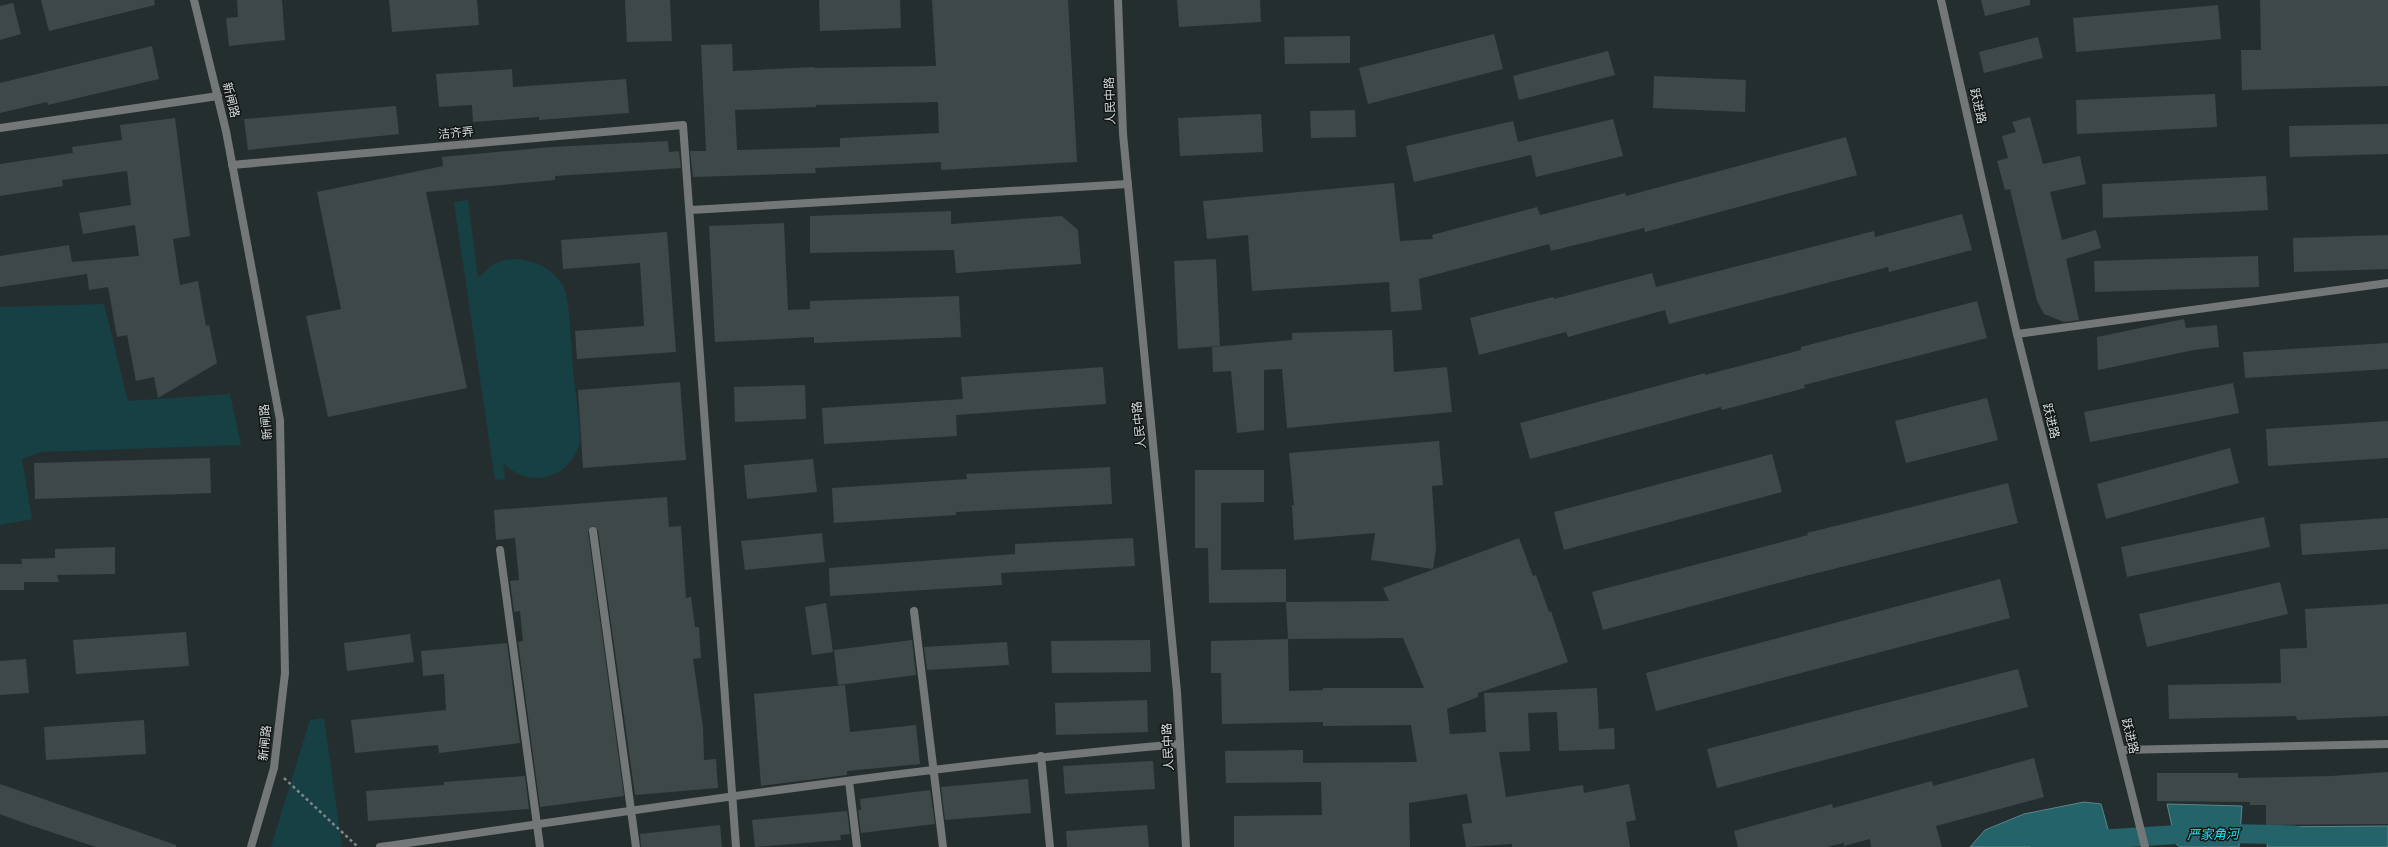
<svg xmlns="http://www.w3.org/2000/svg" width="2388" height="847" viewBox="0 0 2388 847" font-family="Overpass,'Noto Sans SC',sans-serif">
<rect width="100%" height="100%" fill="#252e2f"/>
<path fill="#174044" d="M468,200L478,278C483,274 488,268 494,264C519,251 559,266 566,294C571,317 571,354 574,379C575,393 582,433 579,445C568,480 528,489 503,463L505,479L495,480L454,202Z
M104,304L128,401L230,394L241,445L41,452L22,459L32,519L0,525V307Z
M324,718L342,847H271L310,720Z"/>
<path fill="#236369" stroke="#59878c" d="M2084,802L2101,804L2113,847H1970L1985,830L2024,814Z
M2167,804L2242,806L2239,847H2180L2176,844Z
M2388,826V847H2267L2270,827Z"/>
<g fill="none" stroke-linecap="round" stroke-linejoin="round">
<path stroke="#236369" stroke-width="19" d="M2040,847L2055,842L2203,833L2295,835"/>
</g>
<path fill="#3e4849" fill-rule="evenodd" d="M41,0H154L155,5L49,31Z
M237,0H282L285,40L229,46L226,18L238,17Z
M389,0H477L479,25L392,32Z
M625,0H670L672,41L627,42Z
M819,0H900L901,28L820,31Z
M932,0H1068L1077,162L941,170V162L815,168L816,173L693,177L690,151H706L701,45L732,44L733,71L814,67V68L936,66ZM938,102L939,133L840,138V147L737,150L735,110L816,107V105Z
M1177,0H1260L1261,22L1179,27Z
M1981,0H2030V5L1985,16Z
M2260,0H2388V86L2242,90L2241,50H2261Z
M13,3L21,34L0,40V6Z
M2218,5L2221,39L2076,52L2073,18Z
M1494,34L1503,69L1368,104L1359,68Z
M1350,36V63L1285,64L1284,37Z
M2038,37L2043,58L1984,73L1979,52Z
M152,46L159,79L48,105L47,102L0,113V83Z
M1608,51L1615,75L1519,100L1513,76Z
M512,69L513,87L626,79L629,113L539,120V117L473,122L472,105L439,107L436,74Z
M1654,76L1746,80L1745,112L1653,108Z
M2215,94L2217,127L2077,134L2076,100Z
M396,106L399,134L248,150L244,119Z
M1355,110L1356,137L1311,138L1310,111Z
M1261,114L1263,152L1180,156L1178,118Z
M2030,117L2043,164L2080,156L2086,184L2050,192L2062,240L2096,230L2101,248L2066,259L2079,320L2064,322L2044,314L2037,301L2010,189L2005,190L1997,161L2008,158L2002,136L2016,132L2012,122Z
M175,118L190,236L173,239L180,285L198,281L206,326L209,325L217,363L158,398L154,377L136,381L127,335L117,337L108,287L89,290L87,274L0,287V256L69,245L72,262L139,256L135,225L83,234L79,213L131,205L127,171L62,180L63,186L0,196V164L73,153L72,147L122,140L120,125Z
M1613,119L1623,156L1536,177L1531,155L1414,182L1406,146L1513,121L1518,142Z
M2388,124V154L2290,157L2289,126Z
M1846,137L1857,175L1645,232L1644,228L1551,251L1549,244L1419,279L1422,310L1391,312L1389,282L1252,291L1248,235L1207,239L1203,201L1394,183L1400,241L1433,239L1432,235L1537,207L1540,215L1625,193L1626,196Z
M668,141L669,152L679,151L681,168L555,176V180L426,192L467,388L328,417L306,316L341,309L317,192L443,166L442,157L552,147Z
M2266,176L2268,210L2103,218L2102,184Z
M951,211V224L1062,216L1078,230L1081,264L956,273L954,250L810,253V216Z
M1962,214L1972,250L1889,272L1888,267L1669,324L1665,310L1568,337L1566,332L1479,355L1470,318L1553,297L1554,299L1652,273L1656,287L1874,231L1875,237Z
M784,223L788,310L810,309V301L959,296L961,337L814,343V337L715,342L709,226Z
M667,232L676,352L577,359L575,331L644,326L640,263L563,269L561,240Z
M2388,235V269L2294,272L2293,238Z
M2258,256L2259,287L2095,292L2094,261Z
M1216,259L1220,346L1178,349L1174,261Z
M1977,301L1987,338L1804,385L1805,388L1722,410L1721,407L1530,459L1520,423L1705,373V375L1801,350V347Z
M2184,319L2186,328L2217,325L2219,347L2194,350L2098,370L2097,337Z
M1392,330L1394,372L1447,367L1452,412L1287,428L1282,369L1264,370V430L1237,433L1231,371L1213,372L1212,347L1292,340V333Z
M2388,343V369L2245,378L2243,352Z
M1103,367L1106,404L956,415L957,436L824,444L822,408L963,399L961,377Z
M680,382L686,460L583,468L578,390Z
M2233,383L2239,413L2090,442L2084,412Z
M805,385L806,419L735,422L734,387Z
M1987,398L1998,440L1906,463L1895,421Z
M2388,421V458L2268,466L2266,429Z
M1439,441L1443,485L1432,486L1436,548L1433,569L1371,560L1375,533L1294,540L1292,505H1294L1289,453Z
M2230,448L2239,483L2106,519L2097,484Z
M1772,454L1782,492L1564,550L1554,512Z
M210,458L211,493L35,499L34,463Z
M813,459L817,492L747,499L744,465Z
M1110,467L1112,504L956,512V515L834,523L832,488L967,479L966,474Z
M1195,470H1264V502L1221,503V570L1286,569V602L1209,603L1208,548H1195Z
M2008,483L2018,523L1801,577L1603,630L1592,592L1808,535L1807,533Z
M667,497L669,527L681,526L686,598L691,597L695,627H699L701,658L693,659L703,727L704,760L716,759L718,788L635,795L598,530L593,526L588,532L624,796L540,807L518,642L523,641L520,611L514,612L510,581L519,580L515,538L496,540L494,510Z
M2264,517L2270,547L2127,577L2121,547Z
M2388,518V549L2302,555L2300,524Z
M822,533L825,562L745,570L741,541Z
M1133,538L1135,566L1001,573L1002,585L830,596L829,568L1015,554V544Z
M1519,538L1533,576L1536,575L1549,612L1551,611L1568,662L1478,693V697L1447,709L1450,734L1486,732L1484,693L1597,688L1599,729L1614,728L1615,749L1559,751L1557,712L1528,713L1530,751L1499,752L1506,797L1583,785L1584,793L1629,784L1636,820L1626,822L1630,847H1512V844L1466,847L1462,824L1472,823L1467,794L1409,803L1410,847H1234V816L1322,815L1321,782L1226,783L1225,751L1303,750V763L1417,762L1411,725L1323,726V722L1222,724L1221,673H1211V641L1288,639L1286,602L1389,601L1383,588ZM1403,638L1424,688H1323V690L1289,691L1288,639Z
M115,547V574L57,575L59,582H24V590H0V564H22L21,559L55,558V549Z
M2000,579L2010,618L1656,711L1646,673Z
M2280,582L2288,614L2147,647L2139,614Z
M826,603L833,652L812,655L805,607Z
M2388,604V716L2297,720L2296,716L2169,719L2168,685L2281,683L2280,649L2307,648L2305,609Z
M186,632L189,666L76,674L73,640Z
M410,634L414,662L347,671L344,643Z
M912,640L916,675L838,685L834,650Z
M1150,640L1151,672L1052,673L1051,641Z
M1007,642L1009,665L927,670L924,647Z
M507,643L520,743L439,753L438,745L355,753L351,720L446,710L444,674L423,676L421,651Z
M26,659L29,693L0,695V661Z
M2018,669L2028,707L1717,788L1707,749Z
M845,685L850,732L916,725L920,764L847,771V775L761,786L754,694Z
M1147,700L1148,732L1056,735L1055,703Z
M144,720L146,754L46,760L44,727Z
M2034,758L2044,797L1936,826L1942,847H1871L1870,839L1844,846V843L1827,847H1738L1734,831L1832,804L1833,808L1932,781L1933,786Z
M1153,761L1155,789L1065,794L1063,766Z
M2388,772V824L2266,825V805H2250V802L2157,801V773H2238V778L2331,776Z
M525,776L529,809L368,821L366,791L444,785V782Z
M1028,779L1031,813L945,820L941,787Z
M0,784L176,845V847H96L24,823L0,814Z
M930,790L935,824L861,833L858,810H861L860,799Z
M847,811L850,834L840,835L841,840L755,847L752,820Z
M720,825L722,847H641L640,834Z
M1147,825L1149,847H1067L1066,831Z"/>
<g fill="none" stroke-linecap="round" stroke-linejoin="round">
<path stroke="#808788" stroke-width="2.5" stroke-dasharray="3 3" stroke-linecap="butt" d="M284,778L358,847"/>
<path stroke="#737778" stroke-width="8" d="M2121,750L2388,744"/>
<path stroke="#737778" stroke-width="8" d="M0,128L218,96
M232,165L683,125L736,847
M691,210L1128,184
M2017,334L2388,283
M593,531L636,847
M500,550L540,847
M914,611L943,847
M1041,756L1050,847
M849,781L857,847
M380,847C646,809 912,767 1180,744"/>
<path stroke="#737778" stroke-width="8" d="M194,0L226,131L280,420L285,673L274,768L251,847
M1118,0L1123,134L1177,692L1186,847
M1941,0L2017,334L2145,847"/>
</g>
<g text-anchor="middle" stroke-width="3" stroke-linejoin="round" paint-order="stroke">
<g font-size="12" fill="#d6dcdc" stroke="#111516">
<text transform="translate(231 100) rotate(76)" y="4">新闸路</text>
<text transform="translate(1110 101) rotate(-92)" y="4">人民中路</text>
<text transform="translate(1978 106) rotate(77)" y="4">跃进路</text>
<text transform="translate(456 133) rotate(-5)" y="4">洁齐弄</text>
<text transform="translate(2051 421) rotate(76)" y="4">跃进路</text>
<text transform="translate(266 422) rotate(-96)" y="4">新闸路</text>
<text transform="translate(1139 425) rotate(-96)" y="4">人民中路</text>
<text transform="translate(2130 736) rotate(76)" y="4">跃进路</text>
<text transform="translate(265 743) rotate(-84)" y="4">新闸路</text>
<text transform="translate(1168 747) rotate(-93)" y="4">人民中路</text>
</g>
<g font-size="13" font-style="italic" fill="#22e1f0" stroke="#111516">
<text transform="translate(2213 834) rotate(-1)" y="5">严家角河</text>
</g>
</g>
</svg>
